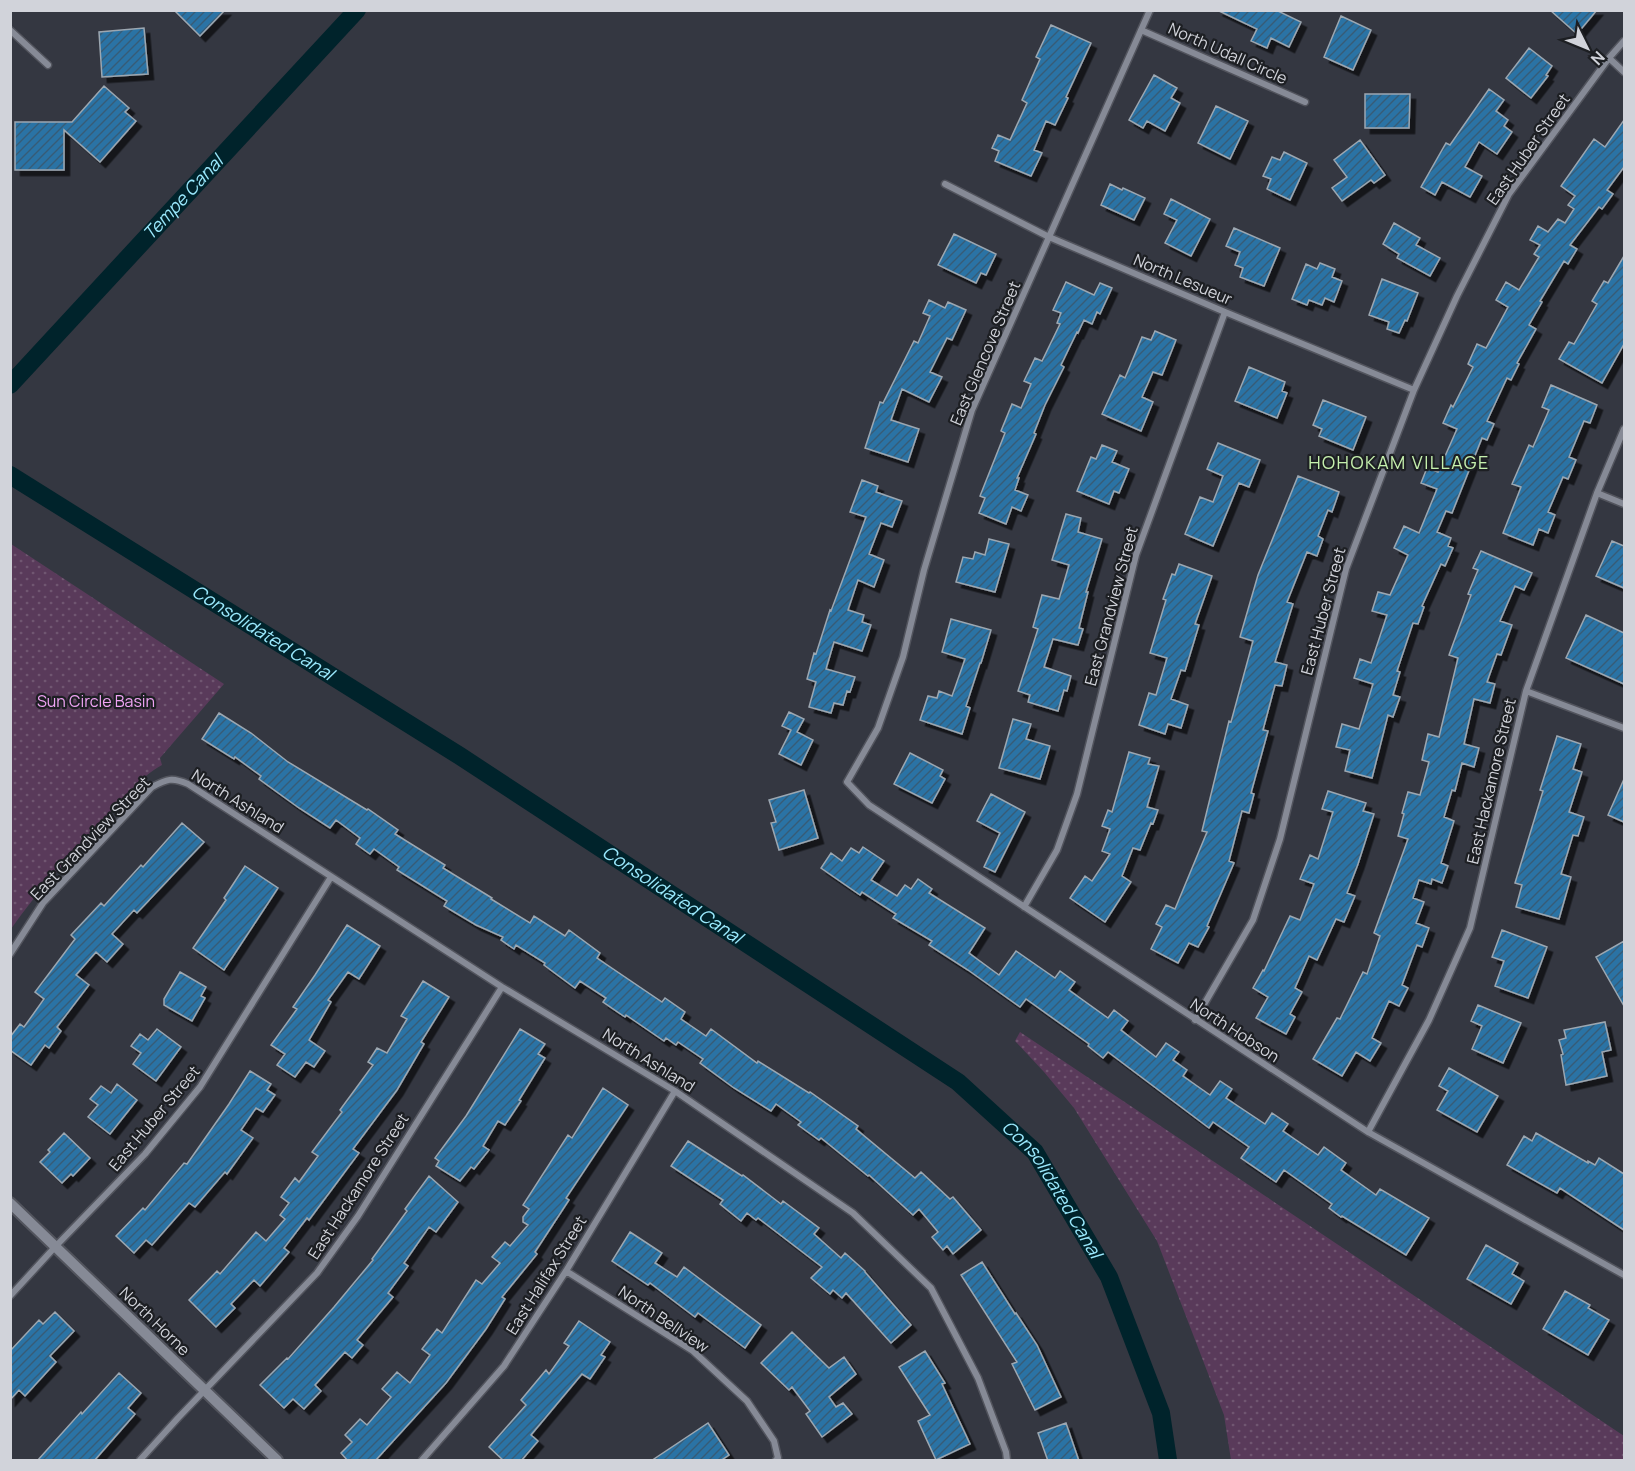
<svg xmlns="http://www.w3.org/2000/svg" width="1635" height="1471" viewBox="0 0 1635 1471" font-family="Manrope,sans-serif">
<defs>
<pattern id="park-dots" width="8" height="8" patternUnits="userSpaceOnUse" patternTransform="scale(1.5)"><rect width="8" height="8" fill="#593a5a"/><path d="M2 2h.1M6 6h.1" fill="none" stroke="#705671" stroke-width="1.8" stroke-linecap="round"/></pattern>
<pattern id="building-hatch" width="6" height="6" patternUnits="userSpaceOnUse" patternTransform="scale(1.5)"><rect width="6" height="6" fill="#2b73a5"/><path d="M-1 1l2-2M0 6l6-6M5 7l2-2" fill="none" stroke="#345c78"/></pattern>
<filter id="shadow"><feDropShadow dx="5.5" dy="5.5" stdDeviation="0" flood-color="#0009"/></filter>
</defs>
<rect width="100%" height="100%" fill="#343741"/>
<path fill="url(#park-dots)" d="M11,544L224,684L160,758L162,765C139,777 119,804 101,823C70,858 37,891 11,929Z
M1020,1032L1624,1436V1460H1231L1224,1415L1157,1241L1074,1108L1044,1072L1015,1041Z"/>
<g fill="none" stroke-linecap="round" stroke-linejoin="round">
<g stroke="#00232b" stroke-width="18">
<path id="s1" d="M10,385L357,10"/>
<path id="s2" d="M10,475L460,756L958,1082L1035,1152L1109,1277L1161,1413L1168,1460"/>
</g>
</g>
<path fill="url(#building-hatch)" stroke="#9ca7b1" stroke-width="1.5" filter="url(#shadow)" d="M174,10H225L200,36Z
M1217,10H1276L1301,22L1289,47L1271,38L1267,48L1251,41L1257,29Z
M1550,10H1597L1577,34Z
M1341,16L1371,30L1353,70L1324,57Z
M1051,25L1091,43L1066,97L1068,98L1055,125L1046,121L1034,150L1042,153L1031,176L995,161L999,151L992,148L998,135L1010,140L1027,103L1022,100L1040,59L1036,57Z
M144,28L148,74L102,77L99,32Z
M1529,48L1552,66L1546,75L1548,76L1531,98L1506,78Z
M1154,75L1177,88L1171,98L1180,103L1165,131L1147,121L1143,128L1129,120Z
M104,86L129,108L125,112L136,121L100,162L64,130V170H15V122H72Z
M1489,89L1504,100L1496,111L1508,120L1504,126L1512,132L1497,154L1479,142L1465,167L1482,176L1470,197L1442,182L1435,195L1421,187L1446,143L1450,145Z
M1365,94H1410L1409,128H1365Z
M1216,106L1248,121L1230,159L1198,143Z
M1624,120V167L1607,190L1613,194L1602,209L1599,207L1570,245L1577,249L1568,264L1564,261L1540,301L1542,302L1529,325L1536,329L1517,363L1519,364L1511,380L1507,378L1487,421L1494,424L1487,440L1482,438L1452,513L1446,511L1437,532L1451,538L1448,546L1453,548L1445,566L1441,564L1422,606L1424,607L1418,624L1413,623L1397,671L1400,672L1393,695L1400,697L1393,717L1388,715L1372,778L1345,771L1350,750L1336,747L1342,724L1359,729L1373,684L1354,678L1360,659L1371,663L1387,615L1372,611L1378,592L1390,595L1408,555L1394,548L1404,526L1419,533L1437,489L1421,483L1427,468L1438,472L1457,429L1443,423L1451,405L1453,407L1473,367L1468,364L1477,344L1486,348L1508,307L1496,300L1506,282L1519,290L1539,257L1534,254L1540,245L1530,240L1538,226L1548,232L1558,219L1565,223L1574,209L1568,205L1575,196L1561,186L1594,139L1605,147Z
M1360,140L1385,175L1374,183L1371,180L1342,201L1332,188L1347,177L1334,160Z
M1284,152L1307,163L1290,200L1267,189L1271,179L1263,176L1272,157L1280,160Z
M1110,184L1122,190L1123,188L1145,198L1134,220L1101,205Z
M1171,199L1210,219L1191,256L1165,243L1177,220L1164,214Z
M1394,223L1420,238L1416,245L1440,258L1430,276L1397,258L1399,254L1383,244Z
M1234,228L1280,248L1264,286L1240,277L1243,268L1235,265L1240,252L1226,246Z
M954,234L996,254L986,275L981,273L976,283L938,265Z
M1624,256V344L1602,383L1559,359L1569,342L1574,344L1597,304L1592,301L1604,281L1608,283Z
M1320,263L1335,269L1332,277L1342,281L1334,302L1325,298L1322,305L1309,300L1307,305L1292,299L1306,264L1317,269Z
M1382,279L1418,293L1407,321L1405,320L1399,333L1387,329L1389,322L1369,315Z
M1066,282L1094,295L1100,283L1112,288L1100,314L1097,312L1092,324L1084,320L1078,333L1077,332L1061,365L1064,367L1045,405L1034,433L1036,434L1017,478H1019L1015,490L1028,495L1021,511L1012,507L1006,524L979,513L985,498L980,496L1005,433L1001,431L1012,404L1021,408L1031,384L1024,381L1035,358L1042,361L1060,324L1057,323L1061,313L1053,310Z
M929,300L945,308L948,302L966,310L952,340L947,338L930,372L942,377L929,402L902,389L891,420L919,429L908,462L865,448L880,402L883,403L914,341L918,343L930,316L923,313Z
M1155,331L1176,340L1162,375L1153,372L1142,397L1153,402L1141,431L1102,414L1120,375L1125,378L1142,337L1151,340Z
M1249,367L1285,382L1282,391L1287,393L1277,418L1235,401Z
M1551,385L1597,405L1590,423L1584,421L1569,457L1576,460L1568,479L1563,477L1548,512L1555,515L1548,533L1539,529L1533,545L1503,533L1521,487L1512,484L1529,445L1533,447L1549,410L1542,407Z
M1323,400L1366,417L1353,450L1319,436L1322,429L1313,425Z
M1218,443L1260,460L1249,487L1239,483L1213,546L1185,534L1200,497L1213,502L1223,476L1207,469Z
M1102,445L1117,451L1112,462L1129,469L1119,493L1114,491L1109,504L1077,491L1091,457L1096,459Z
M1298,476L1339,492L1332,512L1328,510L1318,536L1323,539L1317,556L1307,552L1287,602L1293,604L1275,662L1287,665L1282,686L1275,685L1263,730L1268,731L1251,793L1254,794L1249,813L1242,811L1229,861L1234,863L1207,926L1209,927L1198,947L1189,943L1178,963L1151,949L1162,927L1156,924L1166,905L1175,909L1207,832L1202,831L1229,721L1231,722L1253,641L1240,637L1258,575Z
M862,480L878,486L876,492L902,501L892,527L881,523L869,554L884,560L874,587L858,580L848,610L864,615L862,622L871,625L862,651L834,642L826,669L855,677L850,692L847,691L843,705L834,703L831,713L809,707L816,682L807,679L814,653L816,654L830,610L831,611L866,517L850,512Z
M1066,514L1081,518L1078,532L1102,539L1086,592H1088L1079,628L1083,629L1078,645L1053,639L1044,667L1071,676L1067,691L1064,690L1058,711L1028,702L1030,695L1018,691L1038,629L1033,627L1042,595L1059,599L1069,565L1052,560Z
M989,539L1009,544L995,592L956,582L963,557L973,559L975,552L985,555Z
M1612,541L1624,546V588L1596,576Z
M1481,551L1532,573L1524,590L1515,586L1500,621L1512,625L1501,655L1497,654L1487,682L1495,684L1490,703L1474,699L1464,744L1479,748L1474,767L1462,763L1455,791L1452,790L1444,817L1454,821L1441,863L1448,866L1442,883L1432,879L1431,884L1419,880L1413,898L1424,902L1416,923L1429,928L1422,947L1417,945L1402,985L1408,988L1399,1006L1389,1001L1372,1038L1381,1043L1370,1061L1356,1052L1342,1076L1313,1059L1337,1018L1340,1019L1363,972L1367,974L1380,936L1374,933L1408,839L1398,836L1404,814L1402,813L1408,792L1420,795L1429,762L1422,760L1428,734L1439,737L1458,658L1449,655L1471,595L1468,594L1478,570L1473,568Z
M1179,564L1212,576L1195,624L1199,625L1185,671L1181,670L1171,699L1188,705L1181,728L1168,724L1165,734L1139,725L1149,693L1156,695L1167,658L1150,653L1166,600L1163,599L1172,574L1175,575Z
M1586,615L1624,633V684L1566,658Z
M951,619L991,630L981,663H980L966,706L970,708L962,734L920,720L928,696L937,698L939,691L952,696L965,659L942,652Z
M789,712L804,719L797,732L813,740L801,765L779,754L791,730L782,726Z
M219,713L251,733L288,762L367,810L368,809L398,830L395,834L445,865L443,868L492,898L491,899L530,923L534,916L565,936L569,930L600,953L597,958L662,1002L665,998L685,1012L681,1019L706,1036L711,1029L757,1063L758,1061L809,1093L810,1092L858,1126L856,1129L915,1178L921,1172L950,1199L953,1197L981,1230L953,1254L947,1246L943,1250L932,1237L938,1232L919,1209L913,1215L869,1175L868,1176L821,1138L819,1140L798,1125L801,1122L776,1104L771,1111L734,1088L700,1063L703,1059L678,1042L676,1045L666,1038L664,1041L626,1015L625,1017L603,1002L606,998L580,981L575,988L544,965L545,963L516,945L514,949L501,940L503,937L476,925L444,906L447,901L397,870L399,867L374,849L370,854L356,844L360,838L336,820L330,828L299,808L259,779L261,776L235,757L234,759L202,739Z
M1013,719L1031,724L1026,739L1050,746L1040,779L999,768Z
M1557,736L1581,744L1573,769L1582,772L1569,812L1584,817L1578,836L1573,835L1561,874L1571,877L1559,919L1516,907L1522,885L1515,883L1543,791L1540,790Z
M1129,752L1150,758L1148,764L1159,766L1147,807L1158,810L1153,824L1151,823L1140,850L1133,848L1122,876L1131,882L1105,922L1070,898L1085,876L1092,881L1110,854L1102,851L1110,829L1102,826L1108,810L1112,812Z
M910,753L943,770L940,776L945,779L932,803L894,784Z
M1624,779V822L1608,815Z
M804,790L818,838L779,850L771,823L776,822L769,800Z
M1328,791L1366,803L1363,811L1374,814L1358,864L1347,893L1355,896L1344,922L1336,919L1317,960L1309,956L1295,988L1302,992L1290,1014L1295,1017L1286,1034L1256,1018L1268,997L1253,988L1263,970L1264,971L1290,916L1300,920L1314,884L1300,879L1310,855L1318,859L1333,812L1322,809Z
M991,794L1025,812L995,872L984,867L1000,833L977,821Z
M182,823L204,842L137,913L134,910L112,934L123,944L107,962L96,952L76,975L89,985L57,1027L61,1031L49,1048L45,1045L31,1065L10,1050V1037L20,1024L24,1027L44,999L35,992L75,939L71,935L101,903L104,906L141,865L143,867Z
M863,847L884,861L871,880L897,896L905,885L911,889L918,879L932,889L929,893L985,928L969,953L999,975L1016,951L1055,978L1060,971L1075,982L1069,990L1108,1018L1114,1010L1128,1021L1121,1030L1156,1057L1166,1043L1179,1052L1173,1060L1187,1070L1183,1076L1210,1095L1220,1081L1232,1089L1226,1098L1265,1124L1272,1113L1288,1124L1283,1131L1318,1155L1324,1147L1346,1163L1341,1170L1376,1195L1380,1189L1429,1218L1406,1255L1342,1216L1341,1217L1329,1208L1332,1204L1284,1170L1276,1182L1241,1158L1249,1147L1213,1122L1209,1128L1108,1052L1103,1058L1088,1046L1089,1044L1026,999L1020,1007L968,970L929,945L932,941L893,918L896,914L862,892L860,895L821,868L831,853L842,861L851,848L859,853Z
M245,866L278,888L224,970L193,948L226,900L224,898Z
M347,925L380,946L359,979L348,972L328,1000L331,1002L309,1040L325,1051L314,1067L306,1062L295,1077L277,1065L285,1054L271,1045L297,1009L293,1007L315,975Z
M1502,930L1547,947L1528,998L1495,986L1504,961L1492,957Z
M1624,941V1006L1596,957Z
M180,972L206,987L201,996L205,998L192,1021L164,1005V999Z
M423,981L449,997L421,1042L424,1044L397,1090L353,1149L359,1153L309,1220L307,1218L284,1248L289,1252L260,1286L254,1280L231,1304L235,1308L216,1327L189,1300L217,1271L220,1274L256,1232L266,1241L285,1219L280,1215L289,1203L281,1197L295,1178L299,1182L318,1156L312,1152L342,1112L340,1110L373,1065L368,1062L377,1048L387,1053L407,1019L401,1016Z
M1478,1005L1521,1023L1503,1063L1472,1049L1482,1026L1471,1021Z
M1605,1022L1611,1050L1602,1052L1607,1076L1566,1085L1561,1055L1563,1054L1559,1040L1566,1038L1564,1030Z
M157,1029L181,1047L156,1081L133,1064L141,1053L131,1046L140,1034L148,1040Z
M520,1029L545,1044L538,1054L545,1058L519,1100L521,1101L505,1125L498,1121L483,1146L489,1150L474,1169L471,1167L460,1181L436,1166L439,1161L435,1158L466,1116Z
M1449,1068L1498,1096L1477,1132L1437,1110L1448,1091L1439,1086Z
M250,1071L271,1084L267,1090L275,1095L263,1112L256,1108L241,1130L253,1138L227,1174L225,1172L195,1207L189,1203L152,1245L146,1240L134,1253L116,1236L143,1208L145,1210L184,1163L187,1164L229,1104Z
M117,1084L137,1100L110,1134L88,1117L98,1105L90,1099L101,1086L111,1093Z
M603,1088L628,1105L566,1198L569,1200L535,1252L537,1254L502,1297L505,1299L486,1329L446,1383L375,1461H348L341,1453L352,1442L345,1435L360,1419L367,1425L391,1397L382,1389L397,1372L410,1383L430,1355L422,1349L437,1329L442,1333L476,1280L482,1284L500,1263L492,1257L505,1242L510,1246L528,1225L523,1222V1217L529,1209L523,1205L568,1135L572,1138Z
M64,1133L90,1158L73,1176L71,1174L62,1183L40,1162L50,1152L48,1150Z
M1536,1133L1588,1163V1161L1595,1165L1599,1158L1624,1174V1230L1560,1188L1557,1193L1507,1165L1524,1136L1532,1141Z
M688,1141L742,1176L743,1175L781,1204L783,1201L819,1228L814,1234L841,1258L845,1253L865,1271V1272L911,1325L891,1343L846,1293L842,1298L833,1290L830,1294L811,1278L822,1267L758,1218L756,1220L747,1213L741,1221L720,1204L723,1200L671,1166Z
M429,1176L458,1202L436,1232L429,1227L404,1263L408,1266L388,1293L393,1297L357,1340L363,1345L352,1358L345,1352L315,1385L321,1391L304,1409L293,1399L284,1408L260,1385L287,1358L288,1359L334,1307L373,1260L372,1259L407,1211L405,1209Z
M630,1232L662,1253L655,1263L677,1277L684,1267L761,1325L745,1348L698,1313L695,1317L650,1283L648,1285L612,1261Z
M1486,1245L1518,1263L1512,1274L1524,1281L1511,1304L1467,1279Z
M982,1262L1015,1314L1016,1313L1037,1345L1061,1397L1035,1410L1012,1364L1017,1362L961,1275Z
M1565,1291L1590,1305L1588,1308L1609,1320L1588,1355L1543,1329Z
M55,1312L74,1331L50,1356L56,1362L25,1396L19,1390L10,1400V1351L39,1320L43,1324Z
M579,1321L610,1342L601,1355L605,1357L590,1379L582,1374L531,1435L538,1441L521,1461H504L489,1447L526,1405L521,1400L546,1370L549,1374L569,1346L564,1343Z
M792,1332L829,1368L844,1357L856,1374L829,1397L836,1407L843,1403L852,1414L822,1437L806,1414L810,1411L792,1387L789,1390L761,1363Z
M925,1351L945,1383L942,1384L970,1444L936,1460L918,1421L930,1415L899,1367Z
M119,1373L141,1393L128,1408L135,1414L94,1461H37L81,1412L82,1414Z
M708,1423L729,1455L720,1461H651Z
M1066,1423L1079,1461H1048L1038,1433Z"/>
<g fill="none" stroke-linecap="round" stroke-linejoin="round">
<g stroke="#52545d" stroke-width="9">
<path id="minor" d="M1150,10L972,410L924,570L903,657L878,728L847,782L869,805L1368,1132L1624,1275
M10,30L48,65
M1141,30L1305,102
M1609,58L1624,72
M945,184L1049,237L1225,312L1414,390
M1597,493L1624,504
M1526,691L1624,728
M1024,907L1057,850L1077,794L1136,555L1225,312
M10,954L43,903L152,787C167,779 172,777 188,784L502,987L675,1091L853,1213L931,1288L978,1378L1006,1452L1007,1460
M1195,1020L1253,920L1280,839L1346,569L1414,390L1457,296L1509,194L1609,58L1624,41
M1368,1132L1429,1020L1470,928L1526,691L1597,493L1624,429
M566,1271L693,1351L747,1401L774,1441L778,1458L776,1460
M10,1296L55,1247L145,1154L200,1087L331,877
M140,1460L178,1418L317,1273L358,1216L502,987
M422,1460L504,1366L566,1271L675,1091"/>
</g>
<g stroke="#52545d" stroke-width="14">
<path id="tertiary" d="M10,1203L277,1460"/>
</g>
<use href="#minor" stroke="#868a96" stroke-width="6"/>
<use href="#tertiary" stroke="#868a96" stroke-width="10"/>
</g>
<g text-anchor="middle" stroke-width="4.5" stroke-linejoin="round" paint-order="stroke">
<g font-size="16" fill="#d1d3da" stroke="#1d1f23">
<text transform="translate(1228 53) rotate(24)" y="6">North Udall Circle</text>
<text transform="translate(1528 149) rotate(-55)" y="6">East Huber Street</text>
<text transform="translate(1183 279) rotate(23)" y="6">North Lesueur</text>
<text transform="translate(985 353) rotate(-67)" y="6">East Glencove Street</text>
<text transform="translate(1111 606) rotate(-75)" y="6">East Grandview Street</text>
<text transform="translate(1323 611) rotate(-75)" y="6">East Huber Street</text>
<text transform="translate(1491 781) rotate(-77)" y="6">East Hackamore Street</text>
<text transform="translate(238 801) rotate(32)" y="6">North Ashland</text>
<text transform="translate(90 838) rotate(-46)" y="6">East Grandview Street</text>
<text transform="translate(1235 1030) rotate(33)" y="6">North Hobson</text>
<text transform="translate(649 1060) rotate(32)" y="6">North Ashland</text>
<text transform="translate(154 1118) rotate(-50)" y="6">East Huber Street</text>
<text transform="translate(358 1186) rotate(-57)" y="6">East Hackamore Street</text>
<text transform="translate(546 1275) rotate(-58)" y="6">East Halifax Street</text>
<text transform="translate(664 1319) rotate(34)" y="6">North Bellview</text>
<text transform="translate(155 1321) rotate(44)" y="6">North Horne</text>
</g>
<g font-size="16" fill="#f0a4f4" stroke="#1d1f23">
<text x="96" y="707">Sun Circle Basin</text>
</g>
<g font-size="18" font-style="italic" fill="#9ae9fd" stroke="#1d1f23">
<text dy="6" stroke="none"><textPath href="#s1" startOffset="255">Tempe Canal</textPath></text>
<text dy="6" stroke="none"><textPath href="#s2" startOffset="298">Consolidated Canal</textPath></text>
<text dy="6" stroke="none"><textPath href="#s2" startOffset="784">Consolidated Canal</textPath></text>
<text dy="6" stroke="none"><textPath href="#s2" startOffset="1270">Consolidated Canal</textPath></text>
</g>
<g font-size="18" letter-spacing="1.5" fill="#c6f1ae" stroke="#1d1f23">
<text x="1399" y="469">HOHOKAM VILLAGE</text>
</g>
</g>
<rect width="1635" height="1471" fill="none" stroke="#d1d3da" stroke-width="24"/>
<g transform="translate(1587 48) rotate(133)" stroke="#1d1f23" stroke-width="4.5" paint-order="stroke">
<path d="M0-4.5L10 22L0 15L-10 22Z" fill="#d1d3da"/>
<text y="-9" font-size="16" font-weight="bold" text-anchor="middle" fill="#d1d3da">N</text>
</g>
</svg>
